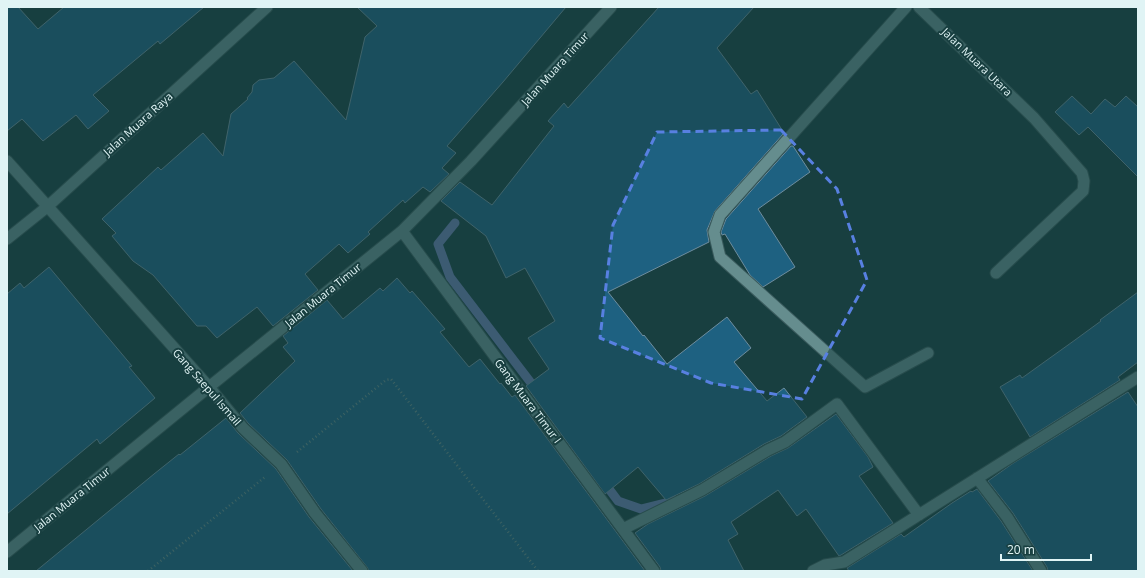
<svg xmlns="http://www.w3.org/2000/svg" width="1145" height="578" viewBox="0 0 1145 578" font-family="'Open Sans',sans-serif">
<rect width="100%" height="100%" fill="#183f40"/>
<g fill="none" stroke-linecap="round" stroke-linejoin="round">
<path stroke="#697cb0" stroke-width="9" d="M455,223L438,244L450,277L538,392
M603,481L618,501L641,509L669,502L673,499"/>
</g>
<path fill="#1e6181" stroke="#6e8d9e" d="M7,7H18L38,29L64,7H204L160,44L158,41L93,95L109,111L88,129L76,115L43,141L22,119L7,131Z
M357,7H566L503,82L447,146L456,153L442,168L449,174L430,192L423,187L405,203L403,200L368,232L370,234L348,253L339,244L305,274L318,290L273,326L257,307L217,338L206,326H197L153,275L133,261L112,236L116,233L102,219L158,167L161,170L203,133L223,156L231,114L248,99L247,98L252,92L253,85L259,80L274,78L294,61L346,120L365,37L377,26Z
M659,7H754L717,48L751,94L757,90L784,133L715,211L707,230L709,242L608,292L643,336L644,335L667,364L727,317L751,348L734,362L767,401L784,388L807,417L781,436L764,444L699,484L666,500L638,467L605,494L526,386L549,369L528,338L555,321L525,268L506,278L486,236L441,201L460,182L492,205L554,126L548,121L564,103L568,108Z
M1072,96L1091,114L1105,99L1115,107L1126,96L1138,107V177L1088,127L1079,135L1055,112Z
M791,146H793L810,172L758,209L795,267L763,287L750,275L725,234L722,235L721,232L726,219Z
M49,267L132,366L129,367L155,398L100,444L97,439L7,514V294L20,283L24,288Z
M397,278L410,293L412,291L445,329L440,332L469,367L480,359L500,384L501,383L512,397L515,395L645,571H369L367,567L321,509L287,460L248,423L240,413L295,361L283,347L288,343L283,336L327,300L343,319L380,288L383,291Z
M1138,292V362L1118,377L1120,380L1030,437L1000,387L1020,375L1022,378L1075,340L1101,321L1100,320Z
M1128,392L1138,407V571H1048L1047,567L1013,513L988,481L1012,464Z
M836,414L868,457L873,467L859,476L893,523L841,555L839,556L806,509L797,516L778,490L731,522L738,534L728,540L744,571H661L660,567L635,533L648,524L705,496L771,456L788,448Z
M226,418L238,433L276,469L309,517L353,571H36L154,474L179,454L180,455Z
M977,489L1001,521L1033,571H849L847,568L901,534L904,537L952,503L971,491L972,492Z"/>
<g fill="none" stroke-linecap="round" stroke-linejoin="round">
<g stroke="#3a5b5d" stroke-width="13">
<path id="minor" d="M906,7L720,215L714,232L720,257L865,387L928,353
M919,7L1034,118L1082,173L1084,181L1083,191L996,273
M7,161L209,387L243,428L281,464L315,513L362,571
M402,231L654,571
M7,239L47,207L267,7
M977,478L1007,517L1041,571
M623,529L702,490L768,450L785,442L837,404L919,515
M7,552L209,387L402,231L471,161L611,7
M813,571L825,565L844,562L1138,377"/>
</g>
<path stroke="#6c8b8c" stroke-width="2.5" stroke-dasharray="1 3" stroke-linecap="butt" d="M297,452L386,380L391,379L538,571
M148,571L265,477"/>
<use href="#minor" stroke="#658d8e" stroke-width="11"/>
</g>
<path d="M0 0H1145V578H0ZM781,130L837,189L867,280L802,399L711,383L600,338L613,225L657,132Z" fill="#183f40" fill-opacity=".55" fill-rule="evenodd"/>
<path fill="none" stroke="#5880e1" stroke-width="3" stroke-dasharray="8 5" stroke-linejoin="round" d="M781,130L837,189L867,280L802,399L711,383L600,338L613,225L657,132Z"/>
<g text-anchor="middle" stroke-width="4" stroke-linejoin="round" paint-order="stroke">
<g font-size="11" fill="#e0f4f5" stroke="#183f40">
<text transform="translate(977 62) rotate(44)" y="4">Jalan Muara Utara</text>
<text transform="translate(555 69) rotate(-48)" y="4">Jalan Muara Timur</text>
<text transform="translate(138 124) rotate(-42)" y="4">Jalan Muara Raya</text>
<text transform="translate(323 295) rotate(-39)" y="4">Jalan Muara Timur</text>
<text transform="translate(207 387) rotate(49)" y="4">Gang Saepul Ismail</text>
<text transform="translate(528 401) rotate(53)" y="4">Gang Muara Timur I</text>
<text transform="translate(72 499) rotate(-39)" y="4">Jalan Muara Timur</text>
</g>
</g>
<rect width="1145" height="578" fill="none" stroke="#e0f4f5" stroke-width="16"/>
<path d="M1001 554v6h90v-6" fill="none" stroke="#e0f4f5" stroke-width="2"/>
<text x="1007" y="554" font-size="12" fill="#e0f4f5" stroke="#183f40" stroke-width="3" paint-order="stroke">20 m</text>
</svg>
